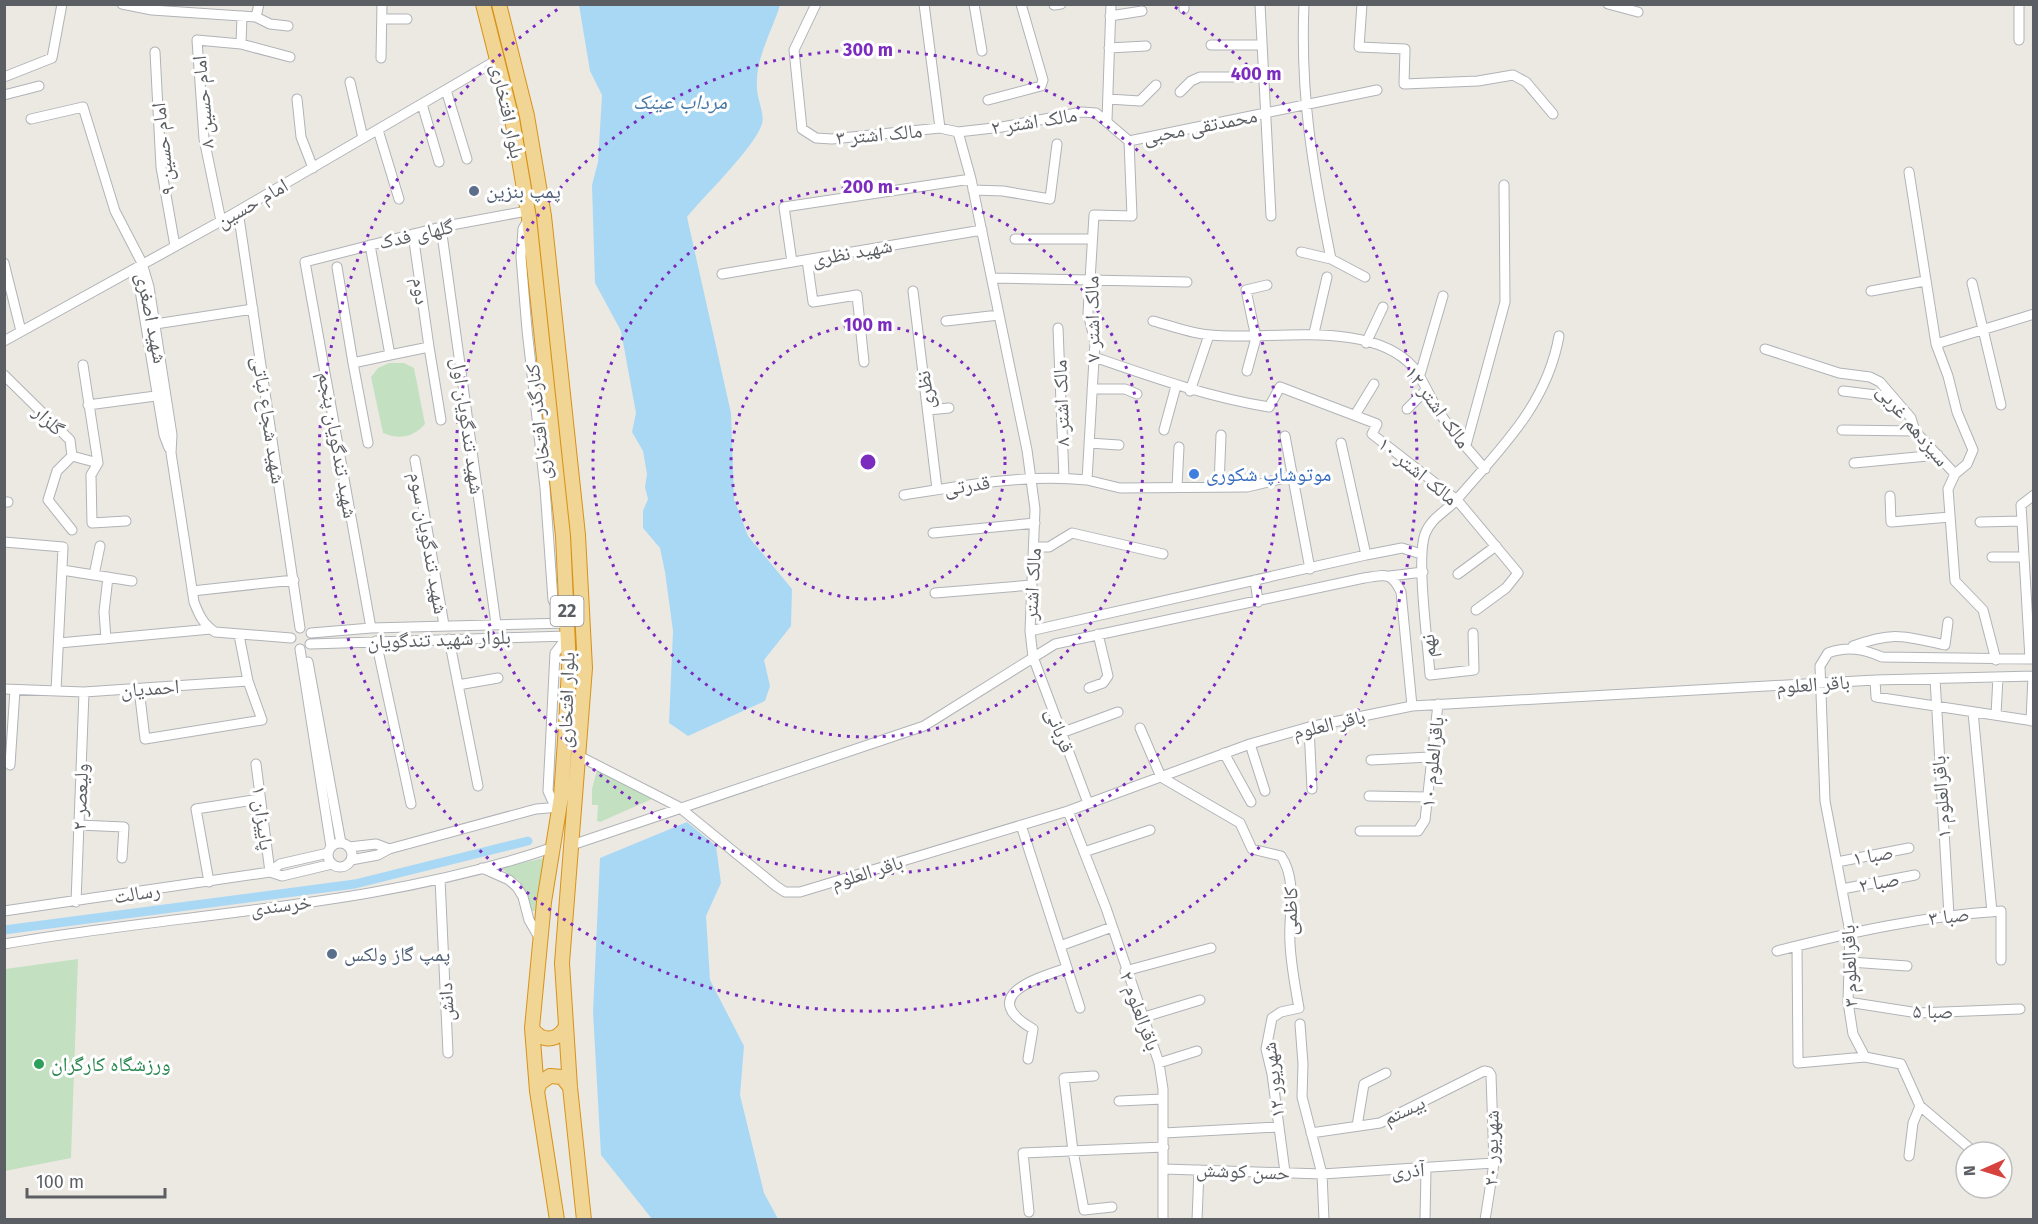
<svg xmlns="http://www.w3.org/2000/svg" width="2038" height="1224" viewBox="0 0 2038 1224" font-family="'Fira Sans','Noto Naskh Arabic',sans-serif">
<rect width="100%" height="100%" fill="#ece9e3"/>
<path fill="#c3e1c1" d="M389,363H404L414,368L425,424C414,437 399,440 383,433L371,377L378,368Z
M597,770H598L652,799L600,822L597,821L598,805H592V789Z
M544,858L535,911H532L520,881L500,868Z
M78,959L71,1158L5,1171V969Z"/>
<path fill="#a9d8f5" d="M579,5H780C772,32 755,58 757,88C757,99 765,114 762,124C755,147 704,196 687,217L731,413L734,499L748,536L792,589L791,626L764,660L770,686L765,701L688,736L669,723L673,631L665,572L660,548L643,528V511L648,499L645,487L647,474L643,451L632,432L636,413L621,331L595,283L592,185L598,162L602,95L590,71Z
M687,822L716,846L721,883L706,916L710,980L744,1046L740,1095L764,1193L778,1219H652L601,1155L593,1012L600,858Z"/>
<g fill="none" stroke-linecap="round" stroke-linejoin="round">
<path stroke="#a9d8f5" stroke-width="9" d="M4,930L355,884L528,841"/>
<g stroke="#b0b3b7" stroke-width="11">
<path id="minor" d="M122,4L152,10L256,17L270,24L288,26
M816,4L794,50L802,129L816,138L832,139L940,128L958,132L1002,127L1082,112L1096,113L1129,141L1377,90
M924,4L940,128
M974,4L982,51
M1184,4V9
M1260,4L1271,216
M1304,4C1300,96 1313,170 1331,259
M1362,4L1359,47L1405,49L1404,84L1478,81L1513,75L1526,82L1553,114
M1608,4L1638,12
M1054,5L1061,4
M1110,16L1142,11
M256,17L259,4
M382,19H407
M2019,40V4
M241,44L242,16
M1211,45H1262
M1109,48L1146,46
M155,52L161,167L175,246
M381,58L382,4
M4,77L52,58L62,4
M350,82L363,138
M446,90L467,159
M1180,92L1191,81L1200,77H1263
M4,95L39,86
M297,99L301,137L313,168
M1108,99L1140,101L1156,85
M988,100L1041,86L1043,80L1021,4
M422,104L439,162
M31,119L83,107L115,211L142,263L149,287L172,435L171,453L194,602C199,615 203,624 215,632L291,638
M1107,120L1111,4
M378,130L399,199
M958,132L971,179L1027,450L1035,509L1030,631L1033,657L1088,803
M1909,172L1936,344L1948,376L1957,412L1973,450L1967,464L1955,474L1948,489L1955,581L1983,610L1996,660
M973,190L1003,191L1050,199L1057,144
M238,211L300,628
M529,218L523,229L521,257L527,330L545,488L553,600L566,621
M221,221L204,139L197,40L241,44L290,57
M441,227L496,624
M413,234L429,347
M1015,239H1092
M370,245L390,355L429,347L441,420
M1301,252L1331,259L1365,277
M807,260L813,302L857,295L864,362
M792,262L784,207L971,179
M4,263L21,331
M337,267L353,363L390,355
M142,272L140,290L164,435L169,448
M722,274L982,230
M992,278L1187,282
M1972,283L2001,405
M913,291L937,489
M1871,291L1925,281
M946,321L999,315
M1153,321C1172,326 1192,334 1211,335C1269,341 1371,318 1414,368C1424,381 1430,398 1439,412C1452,432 1470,451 1485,469
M149,325L253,309
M1058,328L1064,478
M1314,333L1327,277
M4,341L221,221L497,60
M1366,343L1383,307
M1936,344L2034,314
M1765,349L1839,373L1870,377L1880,382L1911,418L1915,431L1955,474
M1094,357C1152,377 1208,397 1269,407L1280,387L1377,424L1372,434L1457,500L1518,573L1506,588L1476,610
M353,363L368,443
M83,365L98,463L91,475L92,523L126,521
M1247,371L1256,338L1246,290L1267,285
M4,375L70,440L72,456L57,471L48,500L72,530
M1419,378L1443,296
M1092,389H1125L1137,394
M1190,391L1209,335
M1843,391L1893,397
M88,405L163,395
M1407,409L1426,390
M928,410L949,408
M1355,415L1374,384
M1164,430L1176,386
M1842,430L1915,431
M1285,436L1310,569
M1089,443L1119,445
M1341,443L1366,555
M1466,445L1505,302L1504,185
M72,456L98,463
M415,460L444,625
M1854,463L1938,455
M1087,480L1120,488L1247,487L1293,476
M1219,486L1221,435
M1177,487L1179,447
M904,495C965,485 1025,474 1087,480L1095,342L1088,313L1094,215L1132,216L1129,141
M1890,496L1891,522L1950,517
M4,502H8
M1980,522L2022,521
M933,533L1035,523
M4,542L63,547L56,691
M1034,547H1049L1072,533L1163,554
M1992,557H2024
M62,570L132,581
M1458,574L1496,546
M94,575L100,546
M1390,576L1423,572
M1255,580L1258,602
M192,591L294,580
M935,593L1032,585
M371,628L305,262L441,227L527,211
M1030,631L1366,555L1402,548L1421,554
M311,633L371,628L568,623
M1473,633L1474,670L1430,675C1428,644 1416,558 1425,534C1432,516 1448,511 1459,497C1502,447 1547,404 1559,336
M106,639L104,612L108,577
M449,639L478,786
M376,641L411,804
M59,643L211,629
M310,644L568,636
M1853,646C1894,631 1904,636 1945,645L1948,622
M300,649L331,847
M2030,659L2021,505L2034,495
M308,662L341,843
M1935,679L1949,915
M1875,680L1876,697L2034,721
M458,685L498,678
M1089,688L1103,683L1108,676L1098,634
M4,689L84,692L248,681L239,635
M139,689L145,739L262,720L248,681
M1973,712L1992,912
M1996,715L1998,677
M2031,721L2033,676
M1309,727L1312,789
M1140,728L1161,777L1240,823L1252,849L1281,856C1298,881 1288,914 1290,943C1291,965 1295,986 1299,1008L1281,1012L1272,1018L1266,1049L1272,1074L1285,1172
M1061,733L1118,712
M1250,744L1265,791
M1224,753L1251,802
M579,756L679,807L776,886L785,892H800L1068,811L1250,744L1309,727L1412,706L1875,680L2034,676
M1371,760L1430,757
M256,764L270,872
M10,765L15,690
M1369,796L1428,797
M560,807L552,800L548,791L555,653L568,636
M1068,811L1106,908L1159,1063L1163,1089V1220
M79,825L124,827L122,858
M1021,825L1080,1008
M1360,831H1418L1425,820L1438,704
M328 855a12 12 0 1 1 24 0a12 12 0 1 1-24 0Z
M569,846L924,726L1055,644L1364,578C1385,575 1391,571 1401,592L1412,706
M349,847L376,844L389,849
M1084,852L1150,830
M351,860L378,855L389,849L536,809L560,807
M1837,862L1909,848
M482,868L509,880L517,887L523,897L529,920L540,939
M270,872L280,864L328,853
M440,879L448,1053
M209,882L196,809L260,799
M1842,889L1915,875
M76,902L84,692
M4,911L270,872L282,876L332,864
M4,944C187,912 377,908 554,847
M1060,946L1112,927
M1797,946L1798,1063L1865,1057
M1777,951C1851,932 1925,916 2001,911V960
M1850,962L1907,966
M1125,971L1211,948
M1848,1002L1918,1013L2020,1009
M1141,1018L1200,1000
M1300,1024L1303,1064L1302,1097L1322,1174L1324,1220
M1028,1059L1033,1029C976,996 1037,978 1067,968
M1159,1063L1197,1051
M1094,1076L1064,1078L1073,1151L1084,1210L1112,1207
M1119,1101L1163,1099
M1357,1126L1364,1084L1386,1073
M1164,1133L1279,1127
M1311,1133L1380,1123L1484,1071L1489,1072L1491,1075L1494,1163L1485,1220
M1974,1152L1920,1106L1901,1064L1865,1057L1853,1034L1848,1002L1850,932L1825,801L1820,666L1828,653C1848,646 1863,649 1882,657L2034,659
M1909,1156L1913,1123L1920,1106
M1164,1169L1322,1174L1494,1163
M1029,1212L1023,1153L1164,1147
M1197,1220L1199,1170
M1425,1220L1426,1170"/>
</g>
<g stroke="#d79218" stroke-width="16">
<path id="highway" d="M483,4L512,119L529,218L563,536L569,668L566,726L561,797L544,902L532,1028L537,1091L557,1220
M499,4L527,116L544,216L578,535L585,668L562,963L570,1087L584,1220
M532,1028C541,1042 556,1042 565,1028
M537,1091L540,1083L550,1076L562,1077L570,1087"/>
</g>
<use href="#minor" stroke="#fff" stroke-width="9"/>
<use href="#highway" stroke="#f1d594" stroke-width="14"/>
</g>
<g fill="none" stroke="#7b2cbf" stroke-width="3" stroke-dasharray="3 6">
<circle cx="868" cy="462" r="137"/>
<circle cx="868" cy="462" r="275"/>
<circle cx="868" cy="462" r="412"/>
<path d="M1175 7A549 549 0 1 1 561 7"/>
</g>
<g fill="#5c6f8a" stroke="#fff" stroke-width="2">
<circle cx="474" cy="191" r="6"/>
<circle cx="332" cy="954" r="6"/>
</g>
<circle fill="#3f7fe0" stroke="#fff" stroke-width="2" cx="1194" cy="474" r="6"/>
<circle fill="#2e9e5b" stroke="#fff" stroke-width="2" cx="39" cy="1064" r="6"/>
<g text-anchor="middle" stroke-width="6" stroke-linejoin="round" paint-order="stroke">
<rect fill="#fff" stroke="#8c8e91" stroke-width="1.5" x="550.5" y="596" width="33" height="30" rx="4.5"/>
<g font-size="18" font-weight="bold" fill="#5b5e62">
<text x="567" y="617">22</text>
</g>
<g font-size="20" fill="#5b5e62" stroke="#fff">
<text transform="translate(203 102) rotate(-95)" y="7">امام حسین ۸</text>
<text transform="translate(508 111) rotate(78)" y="7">بلوار افتخاری</text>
<text transform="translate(1034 121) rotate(-9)" y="7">مالک اشتر ۲</text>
<text transform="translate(1200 126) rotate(-11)" y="7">محمدتقی محبی</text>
<text transform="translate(879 134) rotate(-5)" y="7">مالک اشتر ۳</text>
<text transform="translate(163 149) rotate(-96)" y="7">امام حسین ۹</text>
<text transform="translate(252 203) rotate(-30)" y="7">امام حسین</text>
<text transform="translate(416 234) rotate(-13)" y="7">گلهای فدک</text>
<text transform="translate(852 252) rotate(-10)" y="7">شهید نظری</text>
<text transform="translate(421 291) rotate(82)" y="7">دوم</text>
<text transform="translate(152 318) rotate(79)" y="7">شهید اصغری</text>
<text transform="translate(1092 319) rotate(-91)" y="7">مالک اشتر ۷</text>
<text transform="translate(925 390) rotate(-97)" y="7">نظری</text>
<text transform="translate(1061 403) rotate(-92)" y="7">مالک اشتر ۸</text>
<text transform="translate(1438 407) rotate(54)" y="7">مالک اشتر ۱۲</text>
<text transform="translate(49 420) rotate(44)" y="7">گلزار</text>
<text transform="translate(269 420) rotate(81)" y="7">شهید شجاع نباتی</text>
<text transform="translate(538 422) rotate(-96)" y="7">کنارگذر افتخاری</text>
<text transform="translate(1913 425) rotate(50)" y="7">سیزدهم غربی</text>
<text transform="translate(468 426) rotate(82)" y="7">شهید تندگویان اول</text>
<text transform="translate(338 445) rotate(80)" y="7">شهید تندگویان پنجم</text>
<text transform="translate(1418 471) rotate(39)" y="7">مالک اشتر ۱۰</text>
<text transform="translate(967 485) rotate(-8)" y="7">قدرتی</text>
<text transform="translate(429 543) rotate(80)" y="7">شهید تندگویان سوم</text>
<text transform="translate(1032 584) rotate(-87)" y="7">مالک اشتر</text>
<text transform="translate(439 639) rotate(-2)" y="7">بلوار شهید تندگویان</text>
<text transform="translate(1428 646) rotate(-94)" y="7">نهم</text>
<text transform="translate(1813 684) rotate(-4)" y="7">باقر العلوم</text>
<text transform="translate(150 688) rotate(-4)" y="7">احمدیان</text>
<text transform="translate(566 700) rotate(-88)" y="7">بلوار افتخاری</text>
<text transform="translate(1329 724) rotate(-13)" y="7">باقر العلوم</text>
<text transform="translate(1060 730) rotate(69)" y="7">قربانی</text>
<text transform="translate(1432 762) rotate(-84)" y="7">باقرالعلوم ۱۰</text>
<text transform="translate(80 797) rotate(-88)" y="7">ولیعصر ۲</text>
<text transform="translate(1941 797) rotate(-94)" y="7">باقرالعلوم ۱</text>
<text transform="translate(263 818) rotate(83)" y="7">پاییزان ۱</text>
<text transform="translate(1873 855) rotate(-10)" y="7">صبا ۱</text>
<text transform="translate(867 872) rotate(-17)" y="7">باقر العلوم</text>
<text transform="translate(1879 882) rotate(-11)" y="7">صبا ۲</text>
<text transform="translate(137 893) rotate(-9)" y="7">رسالت</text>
<text transform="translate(281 905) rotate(-7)" y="7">خرسندی</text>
<text transform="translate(1290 911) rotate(-89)" y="7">کاظمی</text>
<text transform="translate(1949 916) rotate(-7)" y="7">صبا ۳</text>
<text transform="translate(1849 966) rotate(-92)" y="7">باقرالعلوم ۳</text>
<text transform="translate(446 1002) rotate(-93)" y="7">دانش</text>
<text transform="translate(1140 1011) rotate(70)" y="7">باقرالعلوم ۲</text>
<text transform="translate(1933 1011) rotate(1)" y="7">صبا ۵</text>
<text transform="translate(1273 1080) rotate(-97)" y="7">شهریور ۱۲</text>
<text transform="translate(1404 1110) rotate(-25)" y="7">بیستم</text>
<text transform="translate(1491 1148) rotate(-89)" y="7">شهریور ۲۰</text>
<text transform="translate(1408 1170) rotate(-3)" y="7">آذری</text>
<text transform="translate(1243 1171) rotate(2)" y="7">حسن کوشش</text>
</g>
<g font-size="20" fill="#4e5e75" stroke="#fff" text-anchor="start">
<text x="486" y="198">پمپ بنزین</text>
<text x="344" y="961">پمپ گاز ولکس</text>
</g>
<g font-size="20" fill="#366cbe" stroke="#fff" text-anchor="start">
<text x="1206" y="481">موتوشاپ شکوری</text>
</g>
<g font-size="20" fill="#27864d" stroke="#fff" text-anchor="start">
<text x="51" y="1071">ورزشگاه کارگران</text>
</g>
<g font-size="21" font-style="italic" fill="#497aa6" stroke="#fff">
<text x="680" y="109">مرداب عینک</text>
</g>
</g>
<circle cx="868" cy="462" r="9" fill="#7b2cbf" stroke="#fff" stroke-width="3"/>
<g font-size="18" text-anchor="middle" font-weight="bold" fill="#7b2cbf" stroke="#fff" stroke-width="6" stroke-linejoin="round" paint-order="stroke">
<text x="868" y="56">300 m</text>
<text x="1256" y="80">400 m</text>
<text x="868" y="193">200 m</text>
<text x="868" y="331">100 m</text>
</g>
<rect width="2038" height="1224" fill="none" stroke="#5b5e62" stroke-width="12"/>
<g transform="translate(1984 1170) rotate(267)"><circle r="28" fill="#ffffff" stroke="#bdbfc0" stroke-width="1.5"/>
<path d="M0-4.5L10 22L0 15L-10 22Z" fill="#d6433e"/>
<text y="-9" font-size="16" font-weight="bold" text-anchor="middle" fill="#5b5e62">N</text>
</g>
<path d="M27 1188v9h138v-9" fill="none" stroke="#5b5e62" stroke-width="3"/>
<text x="36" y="1188" font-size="18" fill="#5b5e62" stroke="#ffffff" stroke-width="4.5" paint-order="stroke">100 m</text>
</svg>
